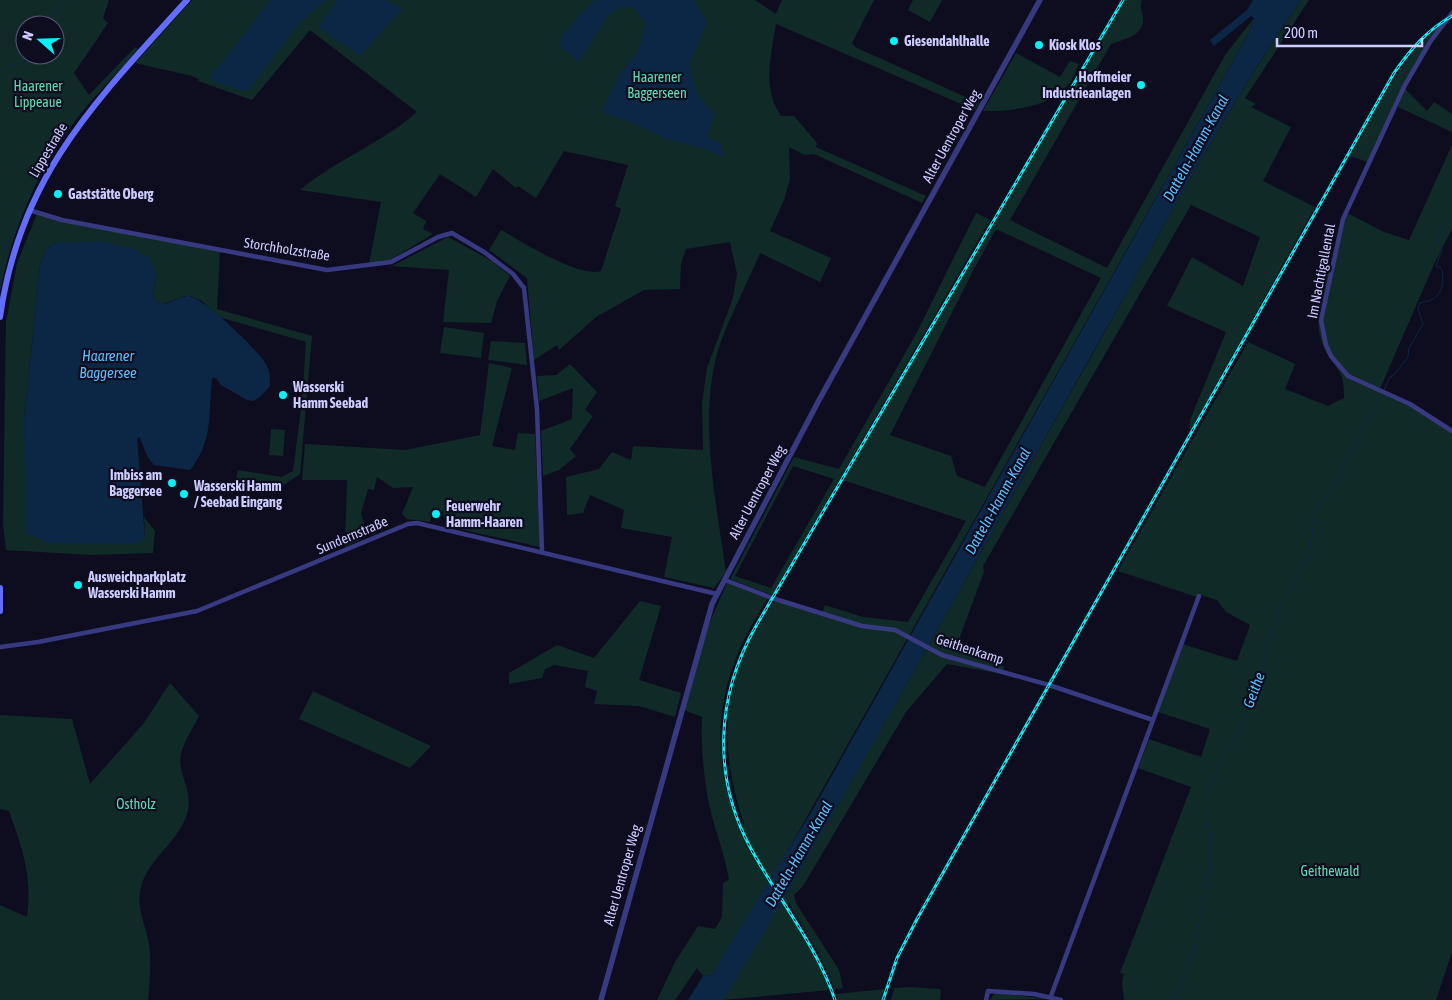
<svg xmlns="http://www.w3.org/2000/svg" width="1452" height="1000" viewBox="0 0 1452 1000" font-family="'Asap Condensed',sans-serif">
<rect width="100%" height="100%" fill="#0e0d20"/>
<path fill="#102a27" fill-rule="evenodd" d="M0,0H109L103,18L108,23L74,73L89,95L135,47L139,50C117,73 94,96 75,121C37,171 12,231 0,291ZM25,25H55V55H25Z
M192,0H755L776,14L782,0H874L852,43L855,47L979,103L975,110L776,24C771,54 762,90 781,116H794L817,143L816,147L926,196L922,203L814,154L805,155L789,147L790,179L784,200L770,231L831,258L820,282L760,253C747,284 731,314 720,344C697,412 716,502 726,572L714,588L664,577L672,537L621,528L624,510L590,495L583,513L567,515L566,477L599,469L612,452L631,460L633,446L703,450L702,403L707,368L733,298L737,274L730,242L686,249L681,263L680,289L644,290L596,317L559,350L557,345L534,360L527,278L489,250L501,230C523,242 578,278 601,271L621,209L615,206L628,165L564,151L536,198L518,186L516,188L493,169L476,197L440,174L413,213L426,221L423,229L433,234L390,260L369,264L381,202L300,190C336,160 382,143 417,112L310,30L252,100L198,81L199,79L192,76L135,63Z
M913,0H942L930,22L908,10Z
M1125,0H1142C1139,8 1143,11 1143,19C1144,36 1124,39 1111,44L1010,220L1107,268L1225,55L1254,18L1250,31L769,884L711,975L703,976L697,968L675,1000H657L675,962L698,926L715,929L722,917L723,883L729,880C724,849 712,824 707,794C703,768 701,742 702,717L684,710L709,624L727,583L768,598C757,616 745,635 737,655C714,711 715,774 740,830L744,824C727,773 719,716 739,665C748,642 762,621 775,600L822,613L825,605L863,617L908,622L966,521L843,480ZM996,229L1101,278L985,487L957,476L951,456L890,435L974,269Z
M1301,0H1309L1245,98L1256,104L1251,107L1291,127L1263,181L1315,207L1190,431V420L1226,332L1167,306L1192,257L1243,286L1260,237L1191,205L983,566L984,572L956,647L1001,665L1004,667L1002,674L947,664L906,712L803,886L794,895L796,903L839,970L843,988L835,989L818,952L789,903L786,907L814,953L830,990L723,1000C851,788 970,570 1092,355C1159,235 1223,113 1301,0Z
M1442,24L1415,64L1368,162L1350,156C1377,109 1399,57 1442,24Z
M1016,53L1060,77L1070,61L1079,64C1075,71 1073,80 1068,85C1049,108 1010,111 983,111Z
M1405,89L1427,111L1434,102L1452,114V132L1398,107Z
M1452,145V229L1435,262L1379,391L1400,399L1452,432V952L1436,1000H1124L1122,982L1124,974L1120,973L1191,787L1138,768L1149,739L1201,757L1210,729L1158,712L1182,644L1237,661L1250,625L1226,612L1217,600L1198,594L1197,597L1118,571L1248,342L1295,364L1285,389L1328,406L1344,398C1345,366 1333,370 1323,345C1312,319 1323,291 1329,265L1334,260L1347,213L1384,232L1409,240Z
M976,213L990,220L772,595L730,579L794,457L839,469L916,334ZM793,466L834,479L771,588L735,576Z
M37,214L220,251L217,309L312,336L300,474L284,485L236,479L238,470L281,477L293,471L302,401L306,342L219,317L202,301L191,296H184L164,304L155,301L153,293L156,276L55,243L46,249L40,266L24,420L26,470L145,539L144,517L155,531L153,553L92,555L6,550L3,524L6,322L17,263Z
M448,237L492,261L510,276L497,301L491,323L443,322L449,270L392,266Z
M444,327L484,333L481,358L440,353Z
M491,341L525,343L527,365L488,360Z
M489,363L512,368L492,446L515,450L518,433L535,434L540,547L446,526L443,511L433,509L430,522L407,519L402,514L413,487L393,488L377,477L374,490L368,489L361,513L367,536L345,547L347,480H302L305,444L405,450L480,435Z
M570,364L597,392L585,410L593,416L570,449L576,456L559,470L543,476L541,431L572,419L573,388L539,401L537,376L556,375Z
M271,429L285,430L283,456L269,455Z
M640,601L661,606L639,680L681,693L675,717L639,706L594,704L597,691L585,687L588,671L554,665L545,669L542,678L509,684V673L557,645L594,658Z
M170,683L199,716C193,728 184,741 181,754C176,775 196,791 186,817C176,844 148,859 141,887C136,906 144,921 148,939C152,959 150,980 148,1000H0V905L27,917C32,874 23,851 9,811L0,809V715L72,719L90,784L144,723Z
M313,691L431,746L410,768L299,719Z
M908,987L941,989L940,1000H891L894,988Z
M884,989L881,1000H838L837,994Z
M996,993L1051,999L989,1000Z"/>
<path fill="#0c2645" d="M270,0H326L300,22L249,90H239L210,80L212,72L222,63Z
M337,0H386L402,9L360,56L319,27Z
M594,0H693L707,22L689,65L698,96L714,113L707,137L720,143L724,157L703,148L664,138L644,127L601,112L623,69L638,52L646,22L632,7H620L607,17L579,62L559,45L562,35Z
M1253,0H1301C1223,112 1160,235 1092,354C971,569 852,786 725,998L723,1000H688L703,976L711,975L812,811L1250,31L1254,18L1251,16L1214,46L1210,40L1247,10Z
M101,241L134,249L150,258L156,276L153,293L155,301L164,304C172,303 181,295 189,296C205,299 257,349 266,364C270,371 270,378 270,386L260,397L253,401L247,400L221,385L216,378H212C208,414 214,440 190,470L154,465L147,456L140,438L137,437L145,539L133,544L49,543L26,533L24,420L40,266L46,249L55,243Z"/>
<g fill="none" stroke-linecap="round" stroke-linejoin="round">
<path stroke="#0c2645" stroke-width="1" d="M50,25L60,0
M4,67L31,61L40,55
M1384,390L1390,377L1394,375L1408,357L1409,348L1423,324L1418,309L1420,303C1424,302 1430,301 1433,299C1443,294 1445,277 1441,268L1436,266L1442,249L1436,236L1444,225L1452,222
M1172,1000L1186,974L1194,949L1211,865L1210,833L1207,816L1208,791L1222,758L1235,739L1248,710L1263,667L1278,609L1308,558L1317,508L1332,488L1382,394"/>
<path stroke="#373a80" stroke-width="4.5" d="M1452,13L1430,42L1405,85L1343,219L1321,320L1326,345L1331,356L1348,376L1410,404L1452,431
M29,210L62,220L327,270L391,262L438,237L452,233L484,252L513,274L524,288L537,409L542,551
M725,580L772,598L862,626L895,630L942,655L1049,685L1153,720
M0,647L38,642L197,611L408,524L417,523L717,594
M1051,996L1199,596
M986,1000L988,991L1034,994L1061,1000"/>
<path stroke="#373a80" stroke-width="5.5" d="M601,1000L712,604L818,402L1040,0"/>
<path stroke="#636cff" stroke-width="6" d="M0,317C20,175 96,101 187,0
M0,588V611"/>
<g stroke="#00f3f7" stroke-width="3">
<path id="rail" d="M835,1000C816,944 778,899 750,847C712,776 716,696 756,626L1123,0
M883,1000L897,958L917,919L1394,73C1410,50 1427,30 1452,16"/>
</g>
<use href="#rail" stroke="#0e0d20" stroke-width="1" stroke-dasharray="4" stroke-linecap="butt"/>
</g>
<g fill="#00f3f7" stroke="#0e0d20" stroke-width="2">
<circle cx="894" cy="41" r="5"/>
<circle cx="1039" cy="45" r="5"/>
<circle cx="1141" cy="85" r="5"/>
<circle cx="58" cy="194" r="5"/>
<circle cx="283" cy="395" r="5"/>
<circle cx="172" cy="483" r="5"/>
<circle cx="184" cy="494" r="5"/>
<circle cx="436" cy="514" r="5"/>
<circle cx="78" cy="585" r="5"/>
</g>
<g text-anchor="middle" stroke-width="4.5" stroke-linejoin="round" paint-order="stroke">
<g font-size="14" font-weight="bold" fill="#cdccff" stroke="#0e0d20" text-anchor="start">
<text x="904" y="46">Giesendahlhalle</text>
<text x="1049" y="50">Kiosk Klos</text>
<text x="1131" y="82" text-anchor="end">Hoffmeier<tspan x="1131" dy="16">Industrieanlagen</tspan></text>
<text x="68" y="199">Gaststätte Oberg</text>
<text x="293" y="392">Wasserski<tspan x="293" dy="16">Hamm Seebad</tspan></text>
<text x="162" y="480" text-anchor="end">Imbiss am<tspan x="162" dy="16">Baggersee</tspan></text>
<text x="194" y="491">Wasserski Hamm<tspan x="194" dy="16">/ Seebad Eingang</tspan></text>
<text x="446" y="511">Feuerwehr<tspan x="446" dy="16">Hamm-Haaren</tspan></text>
<text x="88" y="582">Ausweichparkplatz<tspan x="88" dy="16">Wasserski Hamm</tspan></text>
</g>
<g font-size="14" fill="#57e0b2" stroke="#0e0d20">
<text x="657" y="82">Haarener<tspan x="657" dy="16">Baggerseen</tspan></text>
<text x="38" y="91">Haarener<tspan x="38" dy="16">Lippeaue</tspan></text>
<text x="136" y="809">Ostholz</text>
<text x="1330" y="876">Geithewald</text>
</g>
<g font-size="14" fill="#cdccff" stroke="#0e0d20">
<text transform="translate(951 136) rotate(-61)" y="5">Alter Uentroper Weg</text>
<text transform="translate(48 150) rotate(-59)" y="5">Lippestraße</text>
<text transform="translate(287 249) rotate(9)" y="5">Storchholzstraße</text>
<text transform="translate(1321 271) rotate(-79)" y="5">Im Nachtigallental</text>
<text transform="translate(757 492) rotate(-62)" y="5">Alter Uentroper Weg</text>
<text transform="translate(352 535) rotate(-23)" y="5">Sundernstraße</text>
<text transform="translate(970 649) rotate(18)" y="5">Geithenkamp</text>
<text transform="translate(622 875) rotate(-74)" y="5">Alter Uentroper Weg</text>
</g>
<g font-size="15" font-style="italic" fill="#5ac0ff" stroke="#0e0d20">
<text transform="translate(1196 148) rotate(-61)" y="5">Datteln-Hamm-Kanal</text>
<text x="108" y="361">Haarener<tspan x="108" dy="17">Baggersee</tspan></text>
<text transform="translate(998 501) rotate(-61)" y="5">Datteln-Hamm-Kanal</text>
<text transform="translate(1254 690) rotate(-70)" y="5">Geithe</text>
<text transform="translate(799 854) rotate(-60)" y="5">Datteln-Hamm-Kanal</text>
</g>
</g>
<g transform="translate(40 40) rotate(290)"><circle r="24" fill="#0e0d20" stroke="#5a5979"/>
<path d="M0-4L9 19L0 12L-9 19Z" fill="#00f3f7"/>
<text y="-8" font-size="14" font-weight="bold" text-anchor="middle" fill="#cdccff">N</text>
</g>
<path d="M1277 38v8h145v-8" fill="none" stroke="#cdccff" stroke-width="2.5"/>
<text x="1284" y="38" font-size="15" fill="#cdccff" stroke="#0e0d20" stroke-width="4" paint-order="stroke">200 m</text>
</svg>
